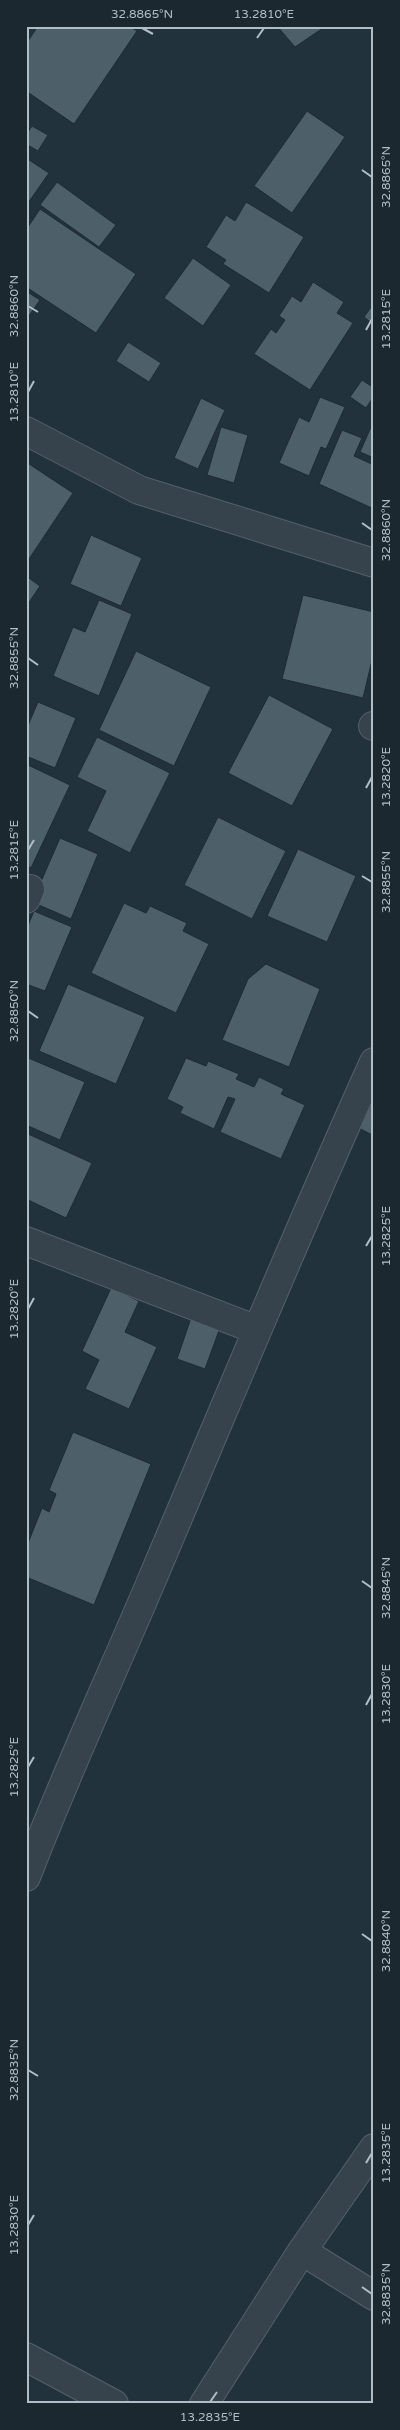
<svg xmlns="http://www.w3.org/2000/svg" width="400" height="2430" viewBox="0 0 400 2430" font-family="'Varela Round',sans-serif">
<rect width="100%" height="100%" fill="#22323c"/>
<path fill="#4d5f69" stroke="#1d2a33" d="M38,26H129L137,31L74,124L26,91V44Z
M277,26H326L295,47Z
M307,111L345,137L292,213L254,186Z
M32,126L48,135L38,151L26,144V135Z
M26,158L49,173L26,206Z
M57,182L116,225L99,247L40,205Z
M246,202L304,237L269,293L223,264L226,260L206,247L226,215L235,221Z
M40,209L136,274L96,333L26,287V230Z
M193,258L231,285L203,326L164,298Z
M313,282L344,302L337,313L353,323L310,390L254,354L271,329L276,333L285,320L279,316L292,296L301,302Z
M26,291L40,300L26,320Z
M374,303V325L364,317Z
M128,342L161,363L149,382L116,361Z
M362,380L374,388V396L366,408L350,397Z
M320,397L345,407L326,449L321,447L309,476L279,463L299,417L309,422Z
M201,398L225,410L198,469L174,458Z
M374,420V458L360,452Z
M221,427L248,435L234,483L207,475Z
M342,430L362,438L354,456L374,465V509L319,484Z
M26,462L73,493L27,562H26Z
M91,535L142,558L121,606L70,584Z
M26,576L40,586L26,607Z
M303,595L374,612V652L363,698L282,679Z
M99,600L132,614L99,696L53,676L73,627L85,632Z
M136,651L211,687L174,766L99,730Z
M269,695L333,729L292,806L228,773Z
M38,702L76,718L55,768L26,756V730Z
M97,737L170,773L130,853L87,831L106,791L77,777Z
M26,764L70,785L31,868L26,865Z
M218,817L286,851L252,919L184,885Z
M60,838L98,854L71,919L32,902Z
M298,849L356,876L327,942L267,916Z
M124,903L146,913L150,906L187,923L183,931L209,944L176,1013L91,973Z
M34,911L72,927L45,991L26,984V930Z
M266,964L320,989L289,1067L222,1040L248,979Z
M68,984L145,1017L116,1084L39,1051Z
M26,1057L85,1082L60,1140L26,1125Z
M186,1058L206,1066L208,1061L239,1074L236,1079L254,1087L259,1077L284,1089L281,1094L305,1105L281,1159L220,1132L235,1099L228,1097L214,1129L180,1113L183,1107L167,1099Z
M374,1088V1136L355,1126Z
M26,1133L92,1163L66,1218L26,1199Z
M111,1288L139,1301L125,1332L157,1347L129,1409L85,1389L99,1360L82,1351Z
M192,1315L221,1325L205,1369L177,1359Z
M73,1432L151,1464L94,1605L26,1577V1548L42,1508L49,1512L56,1494L49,1490Z"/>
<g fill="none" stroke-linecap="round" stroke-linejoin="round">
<g stroke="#54616a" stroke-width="30">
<path id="street" d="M26,431L139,490L374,563
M373,726H374
M26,899L30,889
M26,1241L257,1330
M26,1877C66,1773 113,1672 156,1570C228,1400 298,1230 374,1062
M302,2251L374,2296
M26,2357L114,2404
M204,2404L302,2251L374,2148"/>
</g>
<use href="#street" stroke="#36434c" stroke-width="28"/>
</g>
<path fill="none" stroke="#b1bec7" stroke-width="2" d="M142,28L153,34M257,38L264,28M362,170L372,177M28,306L38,312M366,330L372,319M28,392L34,381M362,523L372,530M28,658L38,665M366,788L372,777M28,850L34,840M362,876L372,882M28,1011L38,1018M366,1246L372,1236M28,1309L34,1298M362,1581L372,1588M366,1705L372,1694M28,1767L34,1757M362,1934L372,1941M28,2070L38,2076M366,2163L372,2153M28,2225L34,2215M362,2287L372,2294M210,2402L217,2392"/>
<rect width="400" height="2430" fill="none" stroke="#1b2830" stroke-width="55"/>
<rect x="28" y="28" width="344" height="2374" fill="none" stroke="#b1bec7" stroke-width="2"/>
<g font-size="12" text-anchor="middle" fill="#b1bec7">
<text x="142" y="18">32.8865°N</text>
<text x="264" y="18">13.2810°E</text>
<text transform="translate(386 177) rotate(-90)" y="4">32.8865°N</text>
<text transform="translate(14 306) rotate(-90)" y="4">32.8860°N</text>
<text transform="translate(386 319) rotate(-90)" y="4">13.2815°E</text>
<text transform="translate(14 392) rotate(-90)" y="4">13.2810°E</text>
<text transform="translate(386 530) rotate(-90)" y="4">32.8860°N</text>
<text transform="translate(14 658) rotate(-90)" y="4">32.8855°N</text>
<text transform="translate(386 777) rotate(-90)" y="4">13.2820°E</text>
<text transform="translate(14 850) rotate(-90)" y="4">13.2815°E</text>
<text transform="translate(386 882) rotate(-90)" y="4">32.8855°N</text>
<text transform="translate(14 1011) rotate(-90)" y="4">32.8850°N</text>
<text transform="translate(386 1236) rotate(-90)" y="4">13.2825°E</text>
<text transform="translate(14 1309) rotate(-90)" y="4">13.2820°E</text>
<text transform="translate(386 1588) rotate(-90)" y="4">32.8845°N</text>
<text transform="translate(386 1694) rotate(-90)" y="4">13.2830°E</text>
<text transform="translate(14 1767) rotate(-90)" y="4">13.2825°E</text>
<text transform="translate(386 1941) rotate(-90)" y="4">32.8840°N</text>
<text transform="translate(14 2070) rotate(-90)" y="4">32.8835°N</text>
<text transform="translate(386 2153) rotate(-90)" y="4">13.2835°E</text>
<text transform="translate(14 2225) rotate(-90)" y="4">13.2830°E</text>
<text transform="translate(386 2294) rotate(-90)" y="4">32.8835°N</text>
<text x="210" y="2421">13.2835°E</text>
</g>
</svg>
